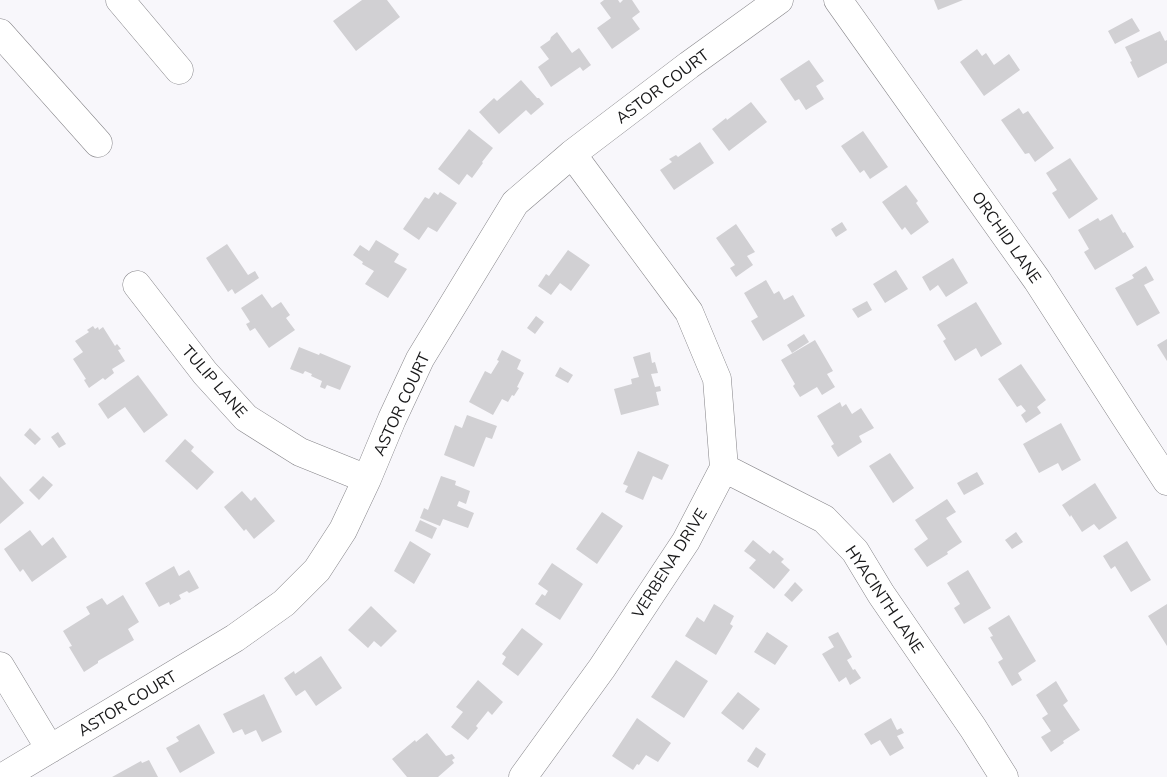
<svg xmlns="http://www.w3.org/2000/svg" width="1167" height="777" viewBox="0 0 1167 777" font-family="'Nunito Sans',sans-serif">
<rect width="100%" height="100%" fill="#f8f7fb"/>
<path fill="#d1d0d3" d="M362,0H387L400,17L356,51L333,21Z
M604,0H618L620,3L623,0H632L640,12L632,18L640,29L612,49L597,28L611,18L600,3Z
M934,0H963L938,10Z
M1132,18L1140,31L1115,44L1108,31Z
M1160,31L1165,41L1167,40V63L1138,78L1130,62L1132,61L1125,47Z
M557,32L572,53L579,48L591,65L583,71L580,67L551,87L538,67L549,59L540,47L550,40L551,37Z
M977,49L982,56L986,53L994,65L1009,54L1020,70L984,96L960,62Z
M809,60L824,81L816,86L824,99L806,110L799,99L795,101L780,79Z
M521,80L537,98H539L544,104L531,115L526,110L499,134L479,112L494,98L497,101Z
M751,102L767,122L729,151L712,129L726,118L727,120Z
M1019,108L1023,114L1028,111L1054,148L1035,162L1029,153L1025,154L1001,120Z
M469,129L493,148L482,162L483,163L472,178L467,174L459,185L438,169Z
M863,131L888,167L870,179L864,170L860,173L841,146Z
M700,142L714,163L674,190L660,170L672,162L669,159L676,155L678,157Z
M1070,158L1098,199L1069,219L1052,193L1057,190L1046,173Z
M906,185L918,201L916,203L929,222L911,235L905,227L902,230L882,202Z
M434,192L438,195L440,192L457,203L437,232L428,227L419,240L403,229L425,197L429,199Z
M1112,214L1123,233L1125,232L1134,247L1095,270L1084,252L1089,249L1078,230L1098,218L1100,221Z
M842,222L847,230L836,237L831,229Z
M736,224L755,252L747,256L753,265L736,277L730,268L735,265L716,238Z
M376,240L399,254L394,262L407,269L388,298L365,284L374,271L362,264L363,262L353,255L360,245L369,251Z
M227,244L248,275L255,271L259,278L235,294L232,289L228,292L206,258Z
M568,250L590,265L571,291L560,283L551,295L538,286L546,274L549,276Z
M953,258L968,283L946,297L938,285L930,291L922,277Z
M1146,266L1154,280L1144,285L1160,313L1137,326L1115,288L1134,278L1132,275Z
M896,270L908,289L885,303L873,284Z
M766,280L774,294L779,291L784,300L793,295L805,316L763,341L751,321L758,317L744,293Z
M262,294L272,308L281,302L290,315L286,318L295,330L269,348L255,328L250,331L246,324L250,322L241,308Z
M867,301L872,310L858,318L852,309Z
M976,302L1002,344L981,357L976,348L955,361L943,341L946,339L937,325Z
M536,316L544,322L535,334L527,328Z
M93,326L95,329L98,327L99,330L103,327L115,346L117,344L121,349L118,350L125,361L112,369L114,373L105,380L103,378L89,388L84,380L86,379L73,359L83,352L75,341L89,332L87,330Z
M804,334L809,342L792,353L787,345Z
M1167,339V361L1157,345Z
M815,340L833,371L827,374L835,387L822,395L817,387L800,397L793,386L795,384L781,360Z
M299,347L319,355L320,353L351,366L340,390L327,385L325,389L320,387L322,381L311,376L312,374L305,371L303,374L290,369Z
M502,350L521,360L517,369L524,373L517,387L519,388L514,396L512,395L508,402L502,399L493,415L469,402L485,371L491,374L499,361L497,360Z
M650,352L652,363L655,362L658,373L651,374L655,387L660,386L661,391L656,392L659,405L621,415L614,389L632,384L631,379L639,377L633,357Z
M1021,364L1046,400L1037,407L1041,413L1026,423L1021,415L1026,411L1021,405L1017,407L998,379Z
M560,367L573,375L568,383L555,376Z
M138,375L168,415L144,433L125,407L108,419L98,404Z
M840,402L842,407L846,404L852,414L861,408L874,428L859,436L862,442L838,457L831,446L834,444L817,416Z
M467,415L497,426L492,439L486,437L474,467L444,455L455,425L462,428Z
M1061,423L1081,460L1062,471L1058,463L1039,473L1023,444Z
M30,428L41,439L35,445L24,435Z
M58,432L66,444L59,448L51,437Z
M185,439L194,447L191,451L214,472L197,490L165,461Z
M638,451L669,465L662,480L653,476L643,500L625,492L628,486L623,484Z
M890,453L914,488L893,503L869,466Z
M977,472L984,484L964,495L957,483Z
M0,476L24,503L0,524Z
M43,476L53,485L39,500L29,490Z
M441,476L456,481L455,485L470,491L466,504L459,501L457,506L474,513L468,528L443,519L440,526L420,518L424,508L428,510Z
M1095,483L1117,518L1099,530L1094,524L1082,532L1071,515L1070,517L1062,505Z
M242,491L251,501L255,497L275,521L254,539L246,529L244,531L224,507Z
M947,499L956,512L946,518L962,542L947,552L948,554L927,567L914,549L928,539L915,520Z
M602,512L623,526L597,564L576,549Z
M420,520L437,528L432,539L415,531Z
M30,530L42,546L53,537L67,557L32,582L23,569L20,572L4,549Z
M1016,532L1023,542L1012,549L1005,540Z
M753,540L770,554L773,550L784,559L781,562L790,570L774,589L749,568L756,560L744,551Z
M410,541L431,554L414,584L394,571Z
M1127,541L1151,580L1131,592L1115,566L1111,569L1103,556Z
M552,563L583,584L560,620L535,604L542,594L545,596L548,591L538,584Z
M174,566L179,576L189,570L199,588L189,593L187,591L179,595L181,599L170,605L169,602L159,607L145,583Z
M968,570L991,608L964,624L954,608L960,604L947,583Z
M795,582L803,590L792,602L784,595Z
M123,595L139,622L128,629L134,640L98,661V663L84,672L69,647L72,646L63,631L90,614L86,607L102,598L107,605Z
M714,604L734,616L730,624L733,626L716,655L685,636L697,617L704,622Z
M1167,604V646L1148,616Z
M371,606L397,631L381,647L374,641L368,648L348,630Z
M1009,615L1036,661L1018,673L1022,680L1012,686L998,662L1003,659L990,637L993,636L988,628Z
M522,628L543,644L518,676L502,664L506,657L502,654Z
M767,632L788,646L775,665L754,652Z
M838,632L852,657L847,660L853,670L855,669L861,678L850,685L846,677L839,682L822,654L834,647L828,637Z
M321,656L342,688L316,706L305,690L296,696L284,678L294,671L295,674Z
M676,660L708,681L684,718L651,697Z
M478,680L503,702L492,715L488,711L476,726L478,728L468,740L451,727L463,712L456,707Z
M1056,681L1068,701L1063,705L1080,730L1063,741L1064,743L1051,752L1041,737L1051,731L1042,718L1048,714L1036,695Z
M738,692L760,709L743,730L721,713Z
M264,694L282,732L262,742L256,730L245,735L242,729L233,733L223,714Z
M637,718L671,743L658,762L646,755L639,765L637,764L633,770L612,756Z
M891,718L897,730L901,728L904,733L897,736L904,748L890,756L880,740L871,745L864,734Z
M199,724L215,753L180,773L166,748L179,741L176,737Z
M427,733L446,756L452,754L455,758L452,760L454,763L438,777H407L392,759L415,740L416,742Z
M756,747L766,754L758,768L747,761Z
M149,760L158,777H112L141,761L142,763Z"/>
<g fill="none" stroke-linecap="round" stroke-linejoin="round">
<g stroke="#868589" stroke-width="29">
<path id="minor" d="M120,0L179,70
M838,0L1037,280L1124,415L1167,481
M0,33L98,143
M137,285L205,373L246,418L300,452L367,479
M724,468L824,519L855,551L881,594L973,728L1004,777
M0,666L50,749
M3,777L235,638L284,603L317,570L343,530L367,479L392,419L420,359L515,203L572,154L689,65L779,0
M523,777L602,668L686,541L724,468L717,379L689,312L572,154"/>
</g>
<use href="#minor" stroke="#fff" stroke-width="28"/>
</g>
<g text-anchor="middle" stroke-width="5" stroke-linejoin="round" paint-order="stroke">
<g font-size="16" fill="#181819" stroke="#fff">
<text transform="translate(662 86) rotate(-37)" y="6">ASTOR COURT</text>
<text transform="translate(1007 237) rotate(55)" y="6">ORCHID LANE</text>
<text transform="translate(215 381) rotate(49)" y="6">TULIP LANE</text>
<text transform="translate(401 404) rotate(-65)" y="6">ASTOR COURT</text>
<text transform="translate(669 563) rotate(-58)" y="6">VERBENA DRIVE</text>
<text transform="translate(885 599) rotate(56)" y="6">HYACINTH LANE</text>
<text transform="translate(127 703) rotate(-31)" y="6">ASTOR COURT</text>
</g>
</g>
</svg>
